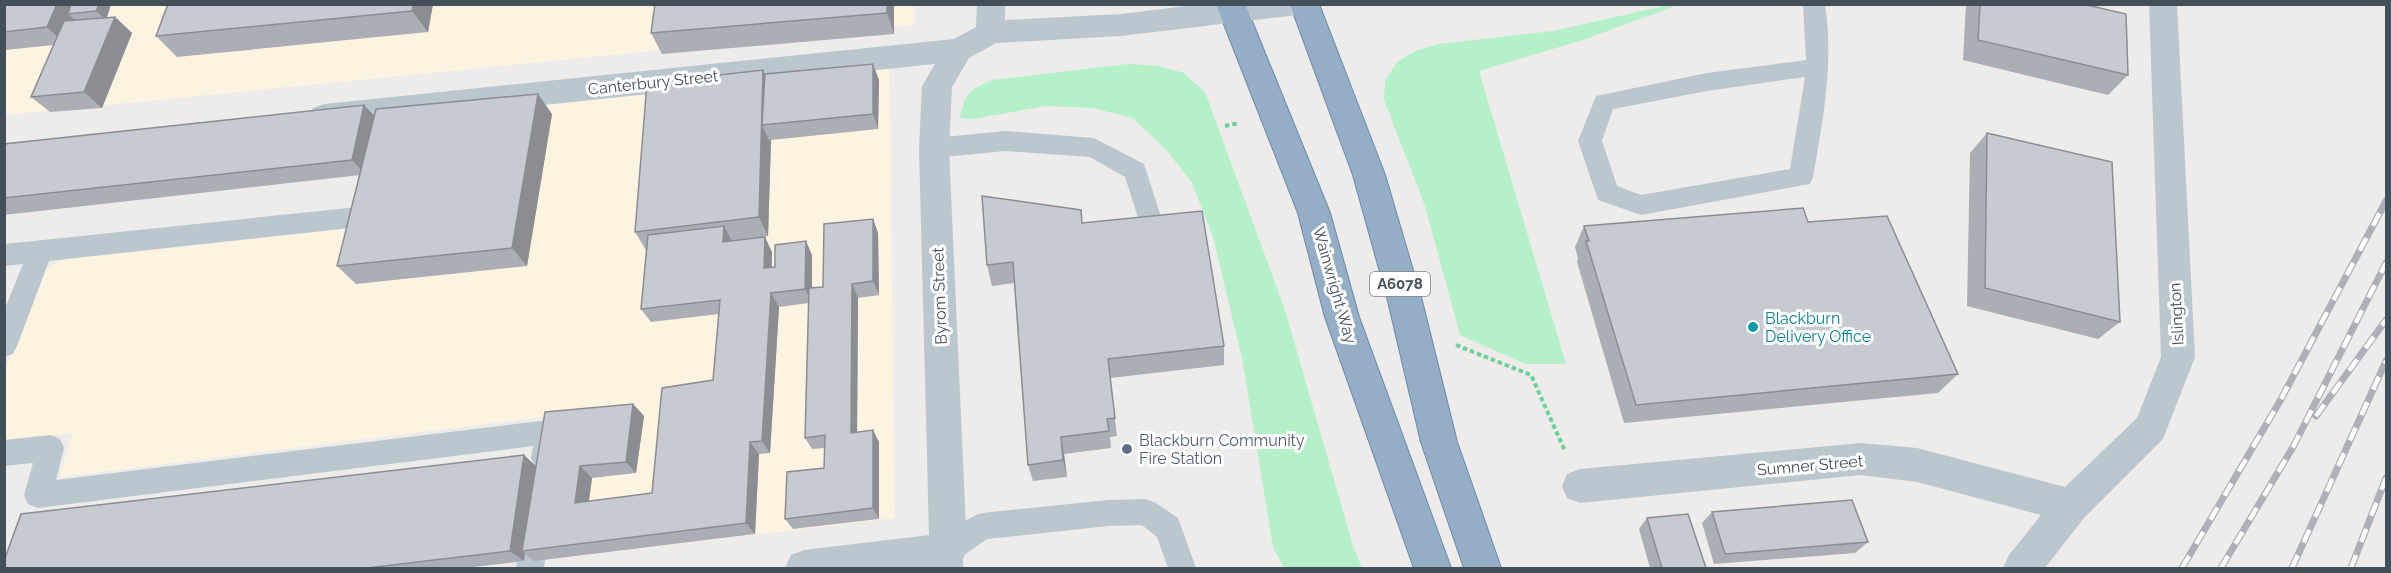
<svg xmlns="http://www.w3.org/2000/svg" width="2391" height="573" viewBox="0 0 2391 573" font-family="Raleway,sans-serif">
<rect width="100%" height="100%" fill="#eeebeb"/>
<path fill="#fdf3e1" d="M5,5H914V25L5,115Z
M889,68L895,518L535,561L551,416L59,477L73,433L5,441L4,372L44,271L63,258L355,228L385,117Z"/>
<path fill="#b4f1c9" d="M1673,4L1678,5L1583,40L1479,71L1566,364H1525L1460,335L1425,206L1384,100L1385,80L1398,61L1418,50L1439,44L1553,31Z
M1128,64L1158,66L1184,73L1205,92L1285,310L1353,546L1362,568H1284L1273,547L1242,358L1213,237L1192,183L1168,152L1133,118L1093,108L1046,106L973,119L960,118C965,93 969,90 992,80Z"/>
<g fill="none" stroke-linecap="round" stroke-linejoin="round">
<g stroke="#6a8caa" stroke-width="2">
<path id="trunk" d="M1216,4H1245L1330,213L1359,317L1451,568H1414L1325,317L1298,213Z
M1290,4H1319L1385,175L1422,301L1457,442L1501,568H1464L1421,442L1388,301L1353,175Z"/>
</g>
<path stroke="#6bd19a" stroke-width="4" stroke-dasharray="4.5 3" stroke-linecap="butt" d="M1225,126L1239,123
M1456,345L1531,375L1565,451"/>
<path fill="#bbc7cf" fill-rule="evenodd" d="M1803,4H1825C1834,63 1823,120 1813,177L1810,184L1641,215L1598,200L1578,141L1596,96L1707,73L1806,60ZM1805,77L1790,169L1641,195L1617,186L1602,141L1613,109L1707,91Z
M1005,131L1094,138L1144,164L1163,223L1160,230L1151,233L1142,230L1125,177L1090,157L1005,151L934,158L926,155L922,148L926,141L934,138Z
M371,191L380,194L383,201L377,223L368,226L49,261L17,346L13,354L4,357V311L23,264L4,266V244L358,207L362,194Z
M548,420L558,423C564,437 561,454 555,467L545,471L535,467L531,458L533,446L38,508L28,504L24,495L33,463L4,466V440L50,435L60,439L64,448L56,480Z
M1146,499L1156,503L1178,518L1196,568H1168L1157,537L1142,525L1108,526L987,539L963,556V568H935C934,562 933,554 935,548C938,535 969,517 982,513L1108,500Z
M536,511L546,514L550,524L544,568H516L522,524L526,514Z"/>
<path fill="#bbc7cf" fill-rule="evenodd" d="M977,4H1005V20L1121,14L1202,4H1311L1307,12L1297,15L1121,36L996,43L969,58L952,87L949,148L967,550L961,563L948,568H785L791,555L804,550L929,535L919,148L922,86L935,64L324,128L313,124L309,116L313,108L324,104L954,39L976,27Z
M2149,4H2177L2195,357L2163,439L2084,518L2045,568H2003L2009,555L2041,515L1917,482L1861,475L1580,503L1567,498L1562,486L1567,474L1580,469L1861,443L1917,448L2065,487L2137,418L2161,357Z"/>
<use href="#trunk" fill="#94aec6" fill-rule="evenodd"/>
<g stroke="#adb1b7" stroke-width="7">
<path id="rail" d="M2316,416L2386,320
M2182,568L2280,401L2386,201
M2221,568L2293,447L2386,263
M2292,568L2386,361
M2351,568L2386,478"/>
</g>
<use href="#rail" stroke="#fff" stroke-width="4.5" stroke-dasharray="14" stroke-linecap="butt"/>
</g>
<path fill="#abaeb4" d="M4,4H111L107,17H115L132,33L102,108L50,112L31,97L54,45L5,50Z
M433,4L428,32L177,57L156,36Z
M894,4V34L662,54L651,33Z
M1966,4H2083L2128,75L2108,95L1963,60Z
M873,64L879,80L878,129L771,140L768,236L732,241L772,252V267L812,255V288L823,287L873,219L878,233L879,295L858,298L857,432L879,442V519L793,529L785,519L824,468L825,448L812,449L805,438L809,303L779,307L770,453L759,454L755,534L535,561L525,554L524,561L465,568H4L536,466L633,404L644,416L636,473L592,478L589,501L652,493L713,380L719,314L651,322L641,309L646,250L635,232L763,70L765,74Z
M364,105L374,116L552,114L527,266L356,284L337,266L360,175L4,215V144Z
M1987,133L2120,322L2098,339L1967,306L1970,153Z
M1808,222L1958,374L1938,393L1624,423L1577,262L1578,258L1575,247L1584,226Z
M1083,223L1224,346V365L1110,378L1117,436L1110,437L1111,448L1064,454L1067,477L1033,481L1028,465L1014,283L992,286L987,265Z
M1712,512L1868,542L1855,553L1714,564L1702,523Z
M1647,518L1706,568H1650L1639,529Z"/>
<path fill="#8b8d92" d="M57,4H80L68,14L75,20L65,44L47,27Z
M99,4H111L106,20L96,11Z
M413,4H433L428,32L412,11Z
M887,4H894V34L887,13Z
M115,17L132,33L102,108L84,92Z
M873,64L879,80L878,129L873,114Z
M763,70L772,90L762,125L769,140H771L768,236L759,217Z
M538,94L552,114L527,266L512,248Z
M364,105L378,120L366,175L352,160Z
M873,219L878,233L879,295L873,281Z
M724,226L732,241L723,242Z
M765,237L772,252L771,282L764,268Z
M806,241L812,255V303L805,289Z
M852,284L858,298L857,445L851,433Z
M771,293L779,307L770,453L762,441Z
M633,404L644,416L636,473L626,462Z
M873,430L879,442V519L873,508Z
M1061,437L1064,454L1067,477L1063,460Z
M750,442L759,454L755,534L746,523Z
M524,455L537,467L522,551L525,554L524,561L510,551Z
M580,466L592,478L587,514L575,503Z"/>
<path fill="#c7cad1" stroke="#8b8d92" stroke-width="1.5" d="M4,4H57L47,27L4,32Z
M71,4H99L96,11L68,14Z
M168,4H413L412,11L156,36Z
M655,4H887V13L651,33Z
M1980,4H2083L2126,14L2128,75L1978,40Z
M115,17L84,92L31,97L64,21Z
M873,64V114L762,125L765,74Z
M763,70L759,217L635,232L647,83Z
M538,94L512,248L337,266L376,109Z
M364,105L352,160L4,198V144Z
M1987,133L2112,162L2120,322L1985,288Z
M982,196L1081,210L1082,223L1202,211L1224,346L1108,359L1115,418L1107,419L1109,431L1061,437L1063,460L1028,465L1013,262L987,265Z
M1803,208L1808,222L1887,216L1958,374L1636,405L1586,241H1589L1584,226Z
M873,219V281L852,284L851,433L873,430V508L785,519L787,472L824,468L825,435L805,438L809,288L823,287L824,224Z
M724,226L723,242L765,237L764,268L775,267V245L806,241L805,289L771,293L762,441L750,442L746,523L522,551L545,412L633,404L626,462L580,466L575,503L652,493L662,388L713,380L720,300L641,309L648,235Z
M524,455L510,551L367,568H4V561L21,514Z
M1852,500L1868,542L1725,554L1712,512Z
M1688,514L1706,568H1662L1647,518Z"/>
<circle fill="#0f9aa8" stroke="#fff" stroke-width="2" cx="1753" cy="327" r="6"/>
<circle fill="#5c6f8a" stroke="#fff" stroke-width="2" cx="1127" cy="449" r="6"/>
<g text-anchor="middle" stroke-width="6" stroke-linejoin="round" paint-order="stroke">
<rect fill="#fff" stroke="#7b848c" stroke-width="1.5" x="1370" y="272" width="60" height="24" rx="4.5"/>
<g font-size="15" font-weight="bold" fill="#43505a">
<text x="1400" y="289">A6078</text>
</g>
<g font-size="16" fill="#43505a" stroke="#fff">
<text transform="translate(653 82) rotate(-6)" y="6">Canterbury Street</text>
<text transform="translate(1335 285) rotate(74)" y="6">Wainwright Way</text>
<text transform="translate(939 296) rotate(-92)" y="6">Byrom Street</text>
<text transform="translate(2176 314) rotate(-93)" y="6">Islington</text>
<text transform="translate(1810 465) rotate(-5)" y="6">Sumner Street</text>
</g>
<g font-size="16" fill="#0d838f" stroke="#fff" text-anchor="start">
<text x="1765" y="324">Blackburn<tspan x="1765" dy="18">Delivery Office</tspan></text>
</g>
<g font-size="16" fill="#4e5e75" stroke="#fff" text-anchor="start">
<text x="1139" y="446">Blackburn Community<tspan x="1139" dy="18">Fire Station</tspan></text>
</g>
</g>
<rect width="2391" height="573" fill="none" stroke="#43505a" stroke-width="12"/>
</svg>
